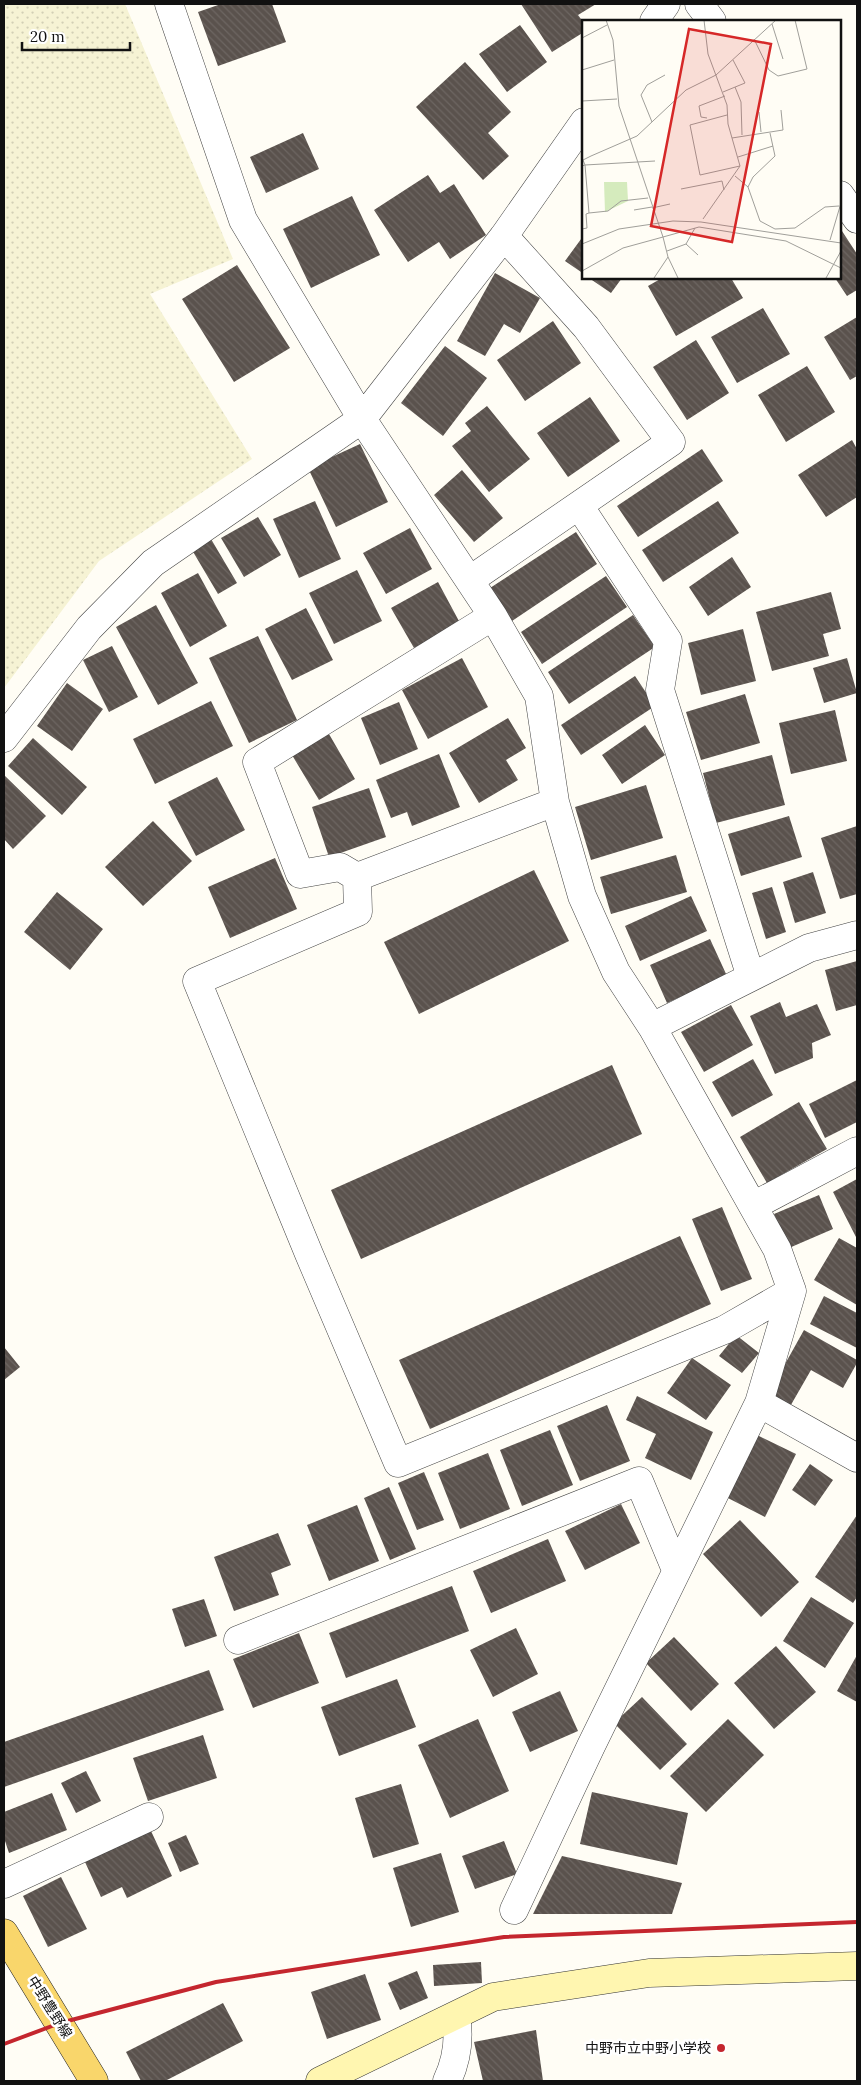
<svg xmlns="http://www.w3.org/2000/svg" width="861" height="2085" viewBox="0 0 861 2085" font-family="Lora,'Noto Sans JP',serif">
<defs>
<pattern id="farmland-dots" width="8" height="8" patternUnits="userSpaceOnUse" patternTransform="scale(1.25)"><rect width="8" height="8" fill="#f6f3d4"/><path d="M2 2h.1M6 6h.1" fill="none" stroke="#d2cfb5" stroke-width="1.8" stroke-linecap="round"/></pattern>
<pattern id="building-back-hatch" width="6" height="6" patternUnits="userSpaceOnUse" patternTransform="scale(1.25)"><rect width="6" height="6" fill="#5a524d"/><path d="M-1 5l2 2M0 0l6 6M5-1l2 2" fill="none" stroke="#6d6662"/></pattern>
</defs>
<rect width="100%" height="100%" fill="#fffdf5"/>
<path fill="url(#farmland-dots)" d="M4,4H125L233,259L150,294L252,459L99,561L4,688Z"/>
<path fill="url(#building-back-hatch)" d="M221,4H272L286,42L218,66L198,12Z
M521,4H596L578,15L584,23V32L552,52Z
M520,25L547,62L507,92L479,54Z
M465,62L511,112L488,133L509,156L483,180L416,107Z
M303,133L319,169L266,193L250,157Z
M428,175L440,193L454,184L486,235L450,259L439,242L408,262L374,210Z
M352,196L380,255L311,288L283,229Z
M842,231L857,254V290L847,296L835,278H840V232Z
M584,235V274L565,261Z
M237,265L290,348L234,382L182,299Z
M495,273L540,298L520,333L504,324L485,356L457,341Z
M589,278H622L611,293Z
M662,278H731L743,298L676,336L648,286Z
M763,308L790,354L737,383L711,337Z
M857,317V376L850,380L824,337Z
M553,321L581,363L525,401L497,360Z
M696,340L729,393L687,420L653,367Z
M445,346L487,378L443,436L401,403Z
M807,366L835,412L786,442L758,395Z
M590,397L620,441L568,477L537,433Z
M487,406L530,459L489,492L452,446L471,431L465,423Z
M852,440L857,449V497L826,517L798,475Z
M360,444L388,502L336,527L308,468Z
M702,449L723,481L638,537L617,506Z
M462,470L503,518L474,542L434,495Z
M315,501L341,559L299,578L273,519Z
M718,501L739,533L663,582L642,550Z
M258,517L281,555L244,577L221,538Z
M410,528L432,569L386,594L363,553Z
M576,532L597,564L512,621L490,588Z
M211,539L237,583L218,594L192,550Z
M732,557L751,587L708,616L689,587Z
M357,570L382,621L334,644L309,593Z
M198,573L227,626L190,647L161,593Z
M606,576L627,607L542,664L521,632Z
M438,582L460,623L414,648L391,608Z
M831,592L841,629L823,634L829,656L772,671L756,612Z
M156,605L198,683L158,705L116,627Z
M306,608L333,660L292,680L265,629Z
M633,615L655,647L569,704L548,672Z
M743,629L756,681L701,695L688,643Z
M258,636L297,720L249,743L209,658Z
M112,646L138,697L109,712L83,660Z
M462,658L488,707L428,739L402,690Z
M847,658L857,693L824,703L813,668Z
M635,676L655,706L581,755L561,725Z
M67,683L103,709L72,751L37,726Z
M745,694L760,743L701,760L686,712Z
M211,701L233,746L155,784L133,739Z
M399,702L418,749L380,765L361,718Z
M835,710L847,761L791,774L779,723Z
M508,718L526,748L506,760L518,780L479,803L449,753Z
M645,725L665,755L622,784L602,755Z
M329,734L355,779L319,800L292,755Z
M33,738L87,787L62,815L8,766Z
M439,754L460,807L412,826L407,812L391,818L376,780Z
M772,755L785,805L716,823L703,773Z
M4,775L46,816L13,849L4,839Z
M217,777L245,830L196,856L168,802Z
M646,785L663,838L591,860L575,807Z
M369,788L386,837L329,857L312,807Z
M789,816L802,857L741,876L728,834Z
M153,821L192,861L143,906L105,867Z
M857,826V894L840,899L821,838Z
M676,855L687,892L611,914L600,877Z
M275,858L297,909L230,938L208,887Z
M534,870L569,941L419,1014L384,942Z
M813,872L826,913L795,923L783,882Z
M772,887L786,932L766,939L752,893Z
M57,892L103,929L70,970L24,932Z
M691,896L707,931L640,961L625,926Z
M710,939L727,976L667,1003L650,965Z
M857,961V1005L836,1011L825,970Z
M780,1002L786,1017L817,1004L831,1035L812,1043L813,1058L775,1074L750,1016Z
M731,1005L753,1045L704,1072L681,1032Z
M753,1059L773,1095L732,1117L712,1082Z
M612,1065L642,1134L361,1259L331,1190Z
M857,1080V1122L825,1138L809,1104Z
M799,1102L827,1149L767,1183L740,1137Z
M857,1179V1239L833,1192Z
M819,1195L833,1229L789,1248L774,1214Z
M722,1207L752,1279L721,1291L692,1219Z
M680,1236L711,1304L430,1429L399,1360Z
M839,1238L857,1248V1305L814,1280Z
M824,1296L857,1313V1348L810,1324Z
M804,1330L857,1360V1363L843,1388L811,1370L788,1410L766,1398Z
M736,1335L759,1353L742,1373L719,1356Z
M4,1347L20,1367L4,1380Z
M692,1358L731,1385L706,1420L667,1393Z
M637,1396L713,1432L691,1480L645,1458L656,1434L626,1420Z
M607,1405L630,1461L580,1481L557,1426Z
M550,1430L573,1485L522,1506L500,1450Z
M755,1434L796,1454L765,1517L724,1496Z
M488,1453L510,1509L460,1529L438,1473Z
M810,1464L833,1480L815,1506L792,1490Z
M424,1472L444,1520L417,1530L398,1483Z
M389,1487L416,1549L390,1560L364,1498Z
M621,1504L640,1543L585,1570L565,1531Z
M357,1505L379,1561L329,1581L307,1525Z
M857,1515V1597L853,1603L815,1577Z
M740,1520L799,1582L761,1617L703,1554Z
M278,1533L291,1565L271,1573L279,1595L234,1611L214,1557Z
M548,1539L566,1581L491,1613L473,1571Z
M452,1586L469,1631L346,1678L329,1633Z
M811,1597L854,1623L825,1668L783,1641Z
M204,1599L217,1636L185,1647L172,1609Z
M516,1628L538,1674L493,1697L470,1650Z
M299,1633L319,1683L253,1708L233,1659Z
M674,1637L719,1684L691,1711L646,1663Z
M776,1646L816,1692L774,1729L734,1683Z
M857,1655V1702L837,1691Z
M209,1670L224,1710L4,1787V1742Z
M397,1679L416,1727L339,1756L321,1707Z
M560,1691L578,1731L530,1752L512,1712Z
M642,1697L687,1744L660,1770L614,1723Z
M478,1719L509,1791L450,1818L418,1745Z
M728,1719L764,1755L706,1812L670,1776Z
M203,1735L217,1778L148,1801L133,1758Z
M86,1771L101,1801L76,1813L61,1783Z
M401,1784L419,1844L373,1858L355,1798Z
M592,1792L688,1813L677,1865L580,1844Z
M52,1793L67,1830L9,1853L4,1838V1812Z
M151,1831L172,1876L127,1898L122,1887L101,1897L85,1862Z
M186,1835L199,1864L180,1872L168,1843Z
M504,1841L517,1874L475,1889L462,1856Z
M441,1853L459,1912L411,1927L393,1868Z
M562,1856L682,1883L672,1914H533Z
M61,1877L87,1929L48,1947L23,1896Z
M481,1962L482,1983L434,1986L433,1965Z
M417,1971L428,1998L400,2010L388,1983Z
M365,1974L381,2020L327,2039L311,1992Z
M223,2003L243,2041L165,2081H141L126,2052Z
M536,2030L543,2081H483L474,2042Z"/>
<g fill="none" stroke-linecap="round" stroke-linejoin="round">
<g stroke="#444" stroke-width="29">
<path id="street" d="M169,4L243,220L362,419L493,616L539,696L555,802L582,896L616,972L652,1027L777,1249L792,1291L759,1403L591,1746L514,1910
M699,4L712,21
M654,21L666,4
M840,195L857,219
M580,507L668,641L660,690L751,977
M470,580L671,442L586,327L504,236
M4,738L89,628L153,563L362,419L504,236L584,122
M555,802L357,877L358,912L197,981L309,1254L398,1463L724,1330L792,1291
M357,877L340,867L300,874L257,762L493,616
M652,1027L809,948L857,935
M753,1206L857,1151
M759,1403L857,1458
M238,1640L639,1481L676,1570
M4,1884L149,1817
M447,2081C457,2060 460,2040 456,2016"/>
</g>
<g stroke="#333" stroke-width="29">
<path id="secondary" d="M320,2081L493,1997L649,1973L857,1966"/>
</g>
<g stroke="#222" stroke-width="29">
<path id="primary" d="M4,1933L94,2081"/>
</g>
<use href="#street" stroke="#fff" stroke-width="28"/>
<use href="#secondary" stroke="#fff6b0" stroke-width="28"/>
<use href="#primary" stroke="#f9d66b" stroke-width="28"/>
<path stroke="#c4262e" stroke-width="4" d="M4,2044L60,2023L216,1982L504,1937L857,1922"/>
</g>
<circle fill="#c4262e" stroke="#fff" stroke-width="2" cx="721" cy="2048" r="5"/>
<g text-anchor="middle" stroke-width="5" stroke-linejoin="round" paint-order="stroke">
<g font-size="14" fill="#111" stroke="#fff">
<text transform="translate(50 2007) rotate(58)" y="5">中野豊野線</text>
</g>
<g font-size="14" fill="#111" stroke="#fff" text-anchor="end">
<text x="711" y="2053">中野市立中野小学校</text>
</g>
</g>
<g transform="translate(582 20)">
<rect width="259" height="259" fill="#fffdf5"/>
<path d="M22,162H45L46,181L23,192Z" fill="#d5ebbd"/>
<path fill="none" stroke="#a09f9a" stroke-width="1" d="M190,4L201,39M0,18L25,5M172,19L187,50L196,56L225,49L213,0M0,50L32,40M153,67L159,82L160,115M141,72L163,63L151,40M0,81L35,79M177,92L179,112M145,95L108,105L118,155L158,146M125,98L119,97L117,86L143,76M70,102L59,75L65,65L83,55M150,118L201,110L199,90M156,137L191,126M0,146L3,145L1,140L9,136L55,116L104,70L134,55L194,0M153,156L166,167L178,201L193,209L213,208L243,187L257,186M166,167L171,157L193,136L188,113M99,169L140,161L142,170M70,188L88,184M52,190L70,187M7,193L26,191L39,181L66,178M121,199L158,146L146,104L145,85L126,34L122,0M113,208L104,224L116,235M0,209L5,208L4,194L7,193L3,145L73,141M248,220L259,183M0,224L37,209L91,201L119,202L259,223M85,231L104,224M86,237L96,258M0,251L41,228L81,217L37,86L31,20L24,0M72,258L86,237L81,217L117,207L204,221L259,248M244,258L259,231"/>
<path fill="#d62828" fill-opacity="0.15" stroke="#d62828" stroke-width="2.5" d="M107,9L189,24L150,222L69,206Z"/>
<rect width="259" height="259" fill="none" stroke="#111" stroke-width="2.5"/>
</g>
<rect width="861" height="2085" fill="none" stroke="#111111" stroke-width="10"/>
<path d="M22 42v8h108v-8" fill="none" stroke="#111111" stroke-width="2.5"/>
<text x="30" y="42" font-size="15" fill="#111111" stroke="#ffffff" stroke-width="4" paint-order="stroke">20 m</text>
</svg>
